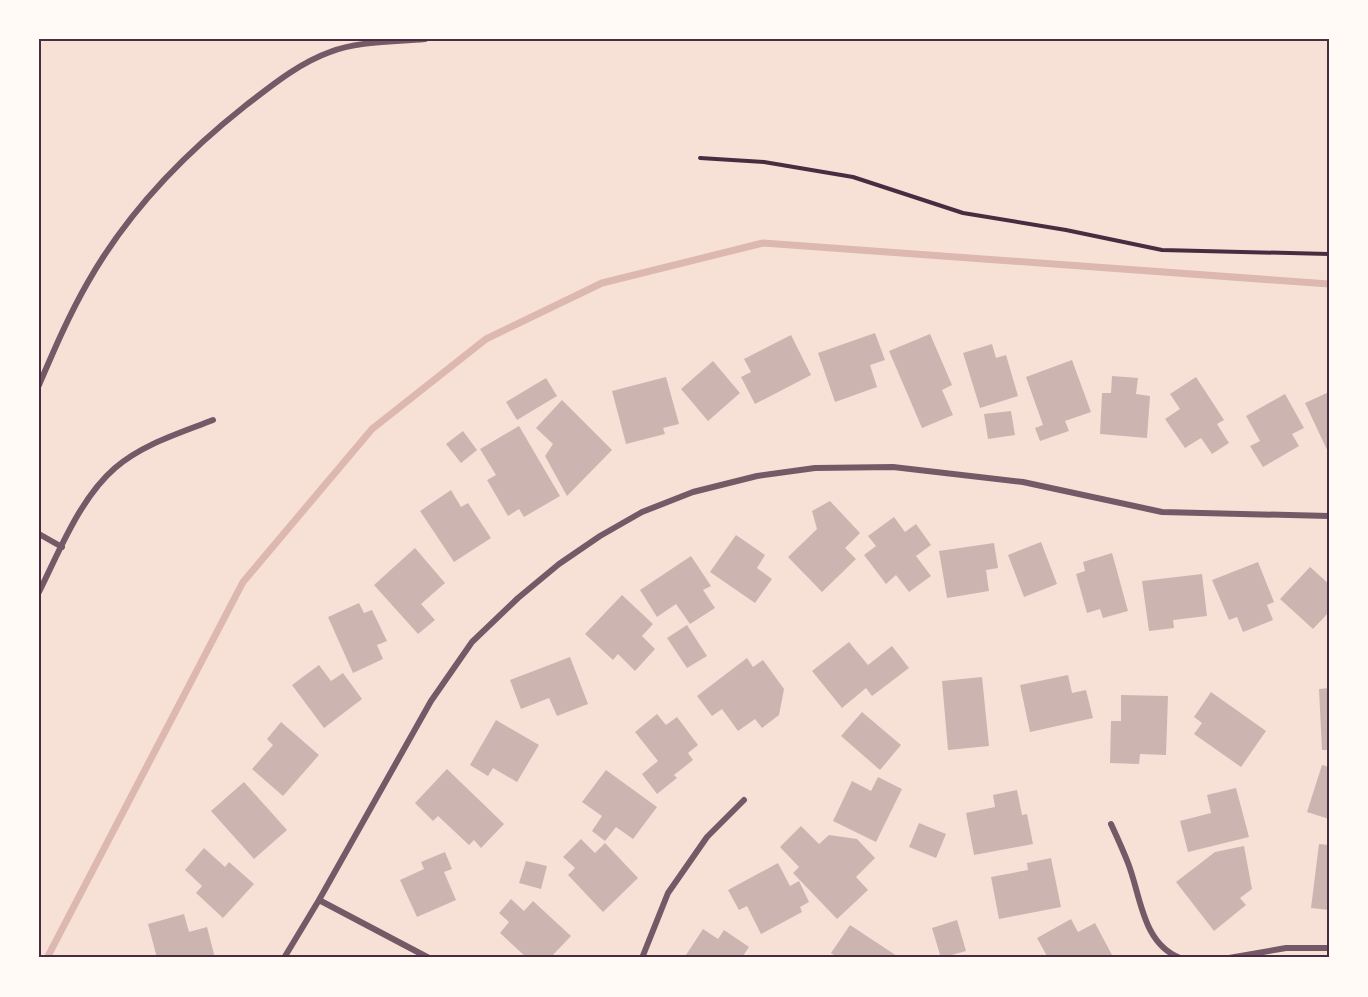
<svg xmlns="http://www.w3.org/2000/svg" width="1368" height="997" viewBox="0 0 1368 997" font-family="'PT Serif',serif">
<rect width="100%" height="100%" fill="#f7e1d7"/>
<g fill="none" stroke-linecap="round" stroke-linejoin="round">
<path stroke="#dcb8b0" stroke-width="7" d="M47,958L243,582L372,429L486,339L602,283L763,243L1329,284"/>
</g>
<path fill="#ccb4b1" d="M875,333L885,360L870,365L877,387L835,402L818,353Z
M930,334L952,385L942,390L953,415L922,428L889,351Z
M791,335L811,375L755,404L741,377L751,372L744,359Z
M992,344L996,358L1006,355L1018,396L980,408L963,353Z
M1072,360L1091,412L1065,421L1069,431L1040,441L1035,428L1043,425L1026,377Z
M713,361L740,393L708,421L681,389Z
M1112,376L1138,378L1136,394L1150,396L1147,438L1100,434L1102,393H1111Z
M666,377L679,424L663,428L665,434L626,444L612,391Z
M1196,377L1224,420L1217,424L1229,443L1212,454L1201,438L1185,448L1165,419L1180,409L1170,394Z
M546,378L557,396L517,420L506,402Z
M1329,392V454L1305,403Z
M1285,394L1304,428L1292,434L1299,446L1263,467L1250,446L1260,441L1246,416Z
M562,400L612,450L567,496L545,456L553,444L536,428Z
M1011,411L1015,435L988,439L984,414Z
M519,426L560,496L524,517L519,509L508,516L487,480L496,475L480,449Z
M463,431L477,450L461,463L446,444Z
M451,490L461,507L468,503L491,538L454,562L420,511Z
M830,501L860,533L845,548L856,559L822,592L788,557L817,529L812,511Z
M894,517L905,532L916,524L931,545L916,556L931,576L909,592L896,575L886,584L864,555L876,546L868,536Z
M736,535L765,555L757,568L772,579L755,603L710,572Z
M1041,542L1057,584L1024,597L1008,555Z
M994,543L998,568L986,570L989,591L947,598L939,551Z
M415,548L445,583L421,604L435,620L418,634L374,585Z
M1112,553L1128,611L1103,618L1100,609L1087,613L1076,574L1085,571L1083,562Z
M691,556L711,586L703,590L715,608L690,624L676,604L657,617L640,590Z
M1258,562L1274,602L1267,605L1273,620L1243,632L1237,617L1229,620L1212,580Z
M1310,567L1329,584V612L1313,629L1280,599Z
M1202,574L1207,616L1173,620L1174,628L1149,631L1142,581Z
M622,595L653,624L642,636L655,649L635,671L618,654L613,660L585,634Z
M359,603L364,613L372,610L387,641L377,645L383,659L353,673L328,617Z
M687,625L707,656L687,668L667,638Z
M849,642L868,665L892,646L909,668L872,696L866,688L842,708L812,671Z
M570,657L588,704L557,716L549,698L521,709L510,680Z
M747,658L753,667L763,660L784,689L779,715L762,728L755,719L738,731L722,709L712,716L697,696Z
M319,665L331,681L343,673L362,699L324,728L292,685Z
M1068,675L1072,693L1086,690L1093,718L1030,732L1020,685Z
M982,677L989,746L948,750L942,681Z
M1329,688V750H1322L1319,689Z
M1211,692L1266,731L1241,767L1194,734L1202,723L1194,717Z
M1121,695L1168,696L1166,755L1140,754L1139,764L1110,763L1111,721H1121Z
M862,712L901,745L880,770L841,736Z
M657,714L666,725L677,717L698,745L688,753L693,760L674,775L677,778L657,794L642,774L658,761L635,732Z
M496,720L539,745L517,782L493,768L488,776L470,765Z
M281,722L319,755L283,796L252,769L273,745L267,739Z
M1322,765L1329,767V819L1307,812Z
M447,769L504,824L481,848L474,840L469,845L438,816L433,821L415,803Z
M606,770L657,807L633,839L616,827L605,841L592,831L602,816L582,802Z
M878,777L902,789L876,842L833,821L852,781L871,791Z
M244,782L287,830L254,859L211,811Z
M1236,788L1249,837L1188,852L1180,821L1211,813L1207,795Z
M1017,790L1022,815L1027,814L1033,844L974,855L966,813L995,807L993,795Z
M919,823L946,834L936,858L909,847Z
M801,826L819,844L829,835L857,839L875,858L856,877L868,890L837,919L793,873L799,867L780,847Z
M581,839L595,853L605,843L638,878L603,912L568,875L575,868L563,857Z
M1319,844L1329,845V910L1311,908Z
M1244,846L1252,889L1240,898L1246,905L1214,931L1176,882L1215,852Z
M204,848L225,867L229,862L254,884L223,918L196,893L202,886L185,870Z
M445,852L452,869L444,872L456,900L417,917L400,880L424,869L421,862Z
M1051,858L1061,907L999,919L991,877L1028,870L1027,863Z
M526,861L547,866L541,889L519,883Z
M778,863L790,886L799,881L809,902L800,907L802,912L761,934L747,906L739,910L728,890Z
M511,899L524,911L533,901L571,936L550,958H527L500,933L509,922L499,913Z
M184,914L189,932L207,927L215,958H157L148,924Z
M1071,919L1078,932L1095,923L1112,955L1107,958H1048L1037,938Z
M957,920L966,951L941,958L932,928Z
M850,925L900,958H838L831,953Z
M703,929L718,939L724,930L749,947L743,956L746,958H684Z"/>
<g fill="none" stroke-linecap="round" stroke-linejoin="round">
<path stroke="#4a2c40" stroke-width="4" d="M700,158L764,162L853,177L963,213L1066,230L1162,250L1329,254"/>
<path stroke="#755966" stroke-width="6" d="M39,385C54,350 69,315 88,282C127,213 183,155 245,106C271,86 299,63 330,52C358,41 394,42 425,39
M39,534L62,547
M39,592C59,552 80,498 115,468C143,444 180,433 213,420
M1111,824C1117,837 1123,850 1128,863C1141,896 1142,943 1180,958
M319,900L429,958
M284,958L319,900L431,701L472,642L518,598L559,564L600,536L642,512L693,492L757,476L815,468L893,467L1023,482L1162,512L1329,516
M642,958L668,893L707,837L744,800
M1229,958L1286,948H1329"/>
</g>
<rect width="1368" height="997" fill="none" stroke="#fffaf5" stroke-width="81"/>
<rect x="40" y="40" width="1288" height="916" fill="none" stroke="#4a2c40" stroke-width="2"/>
</svg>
